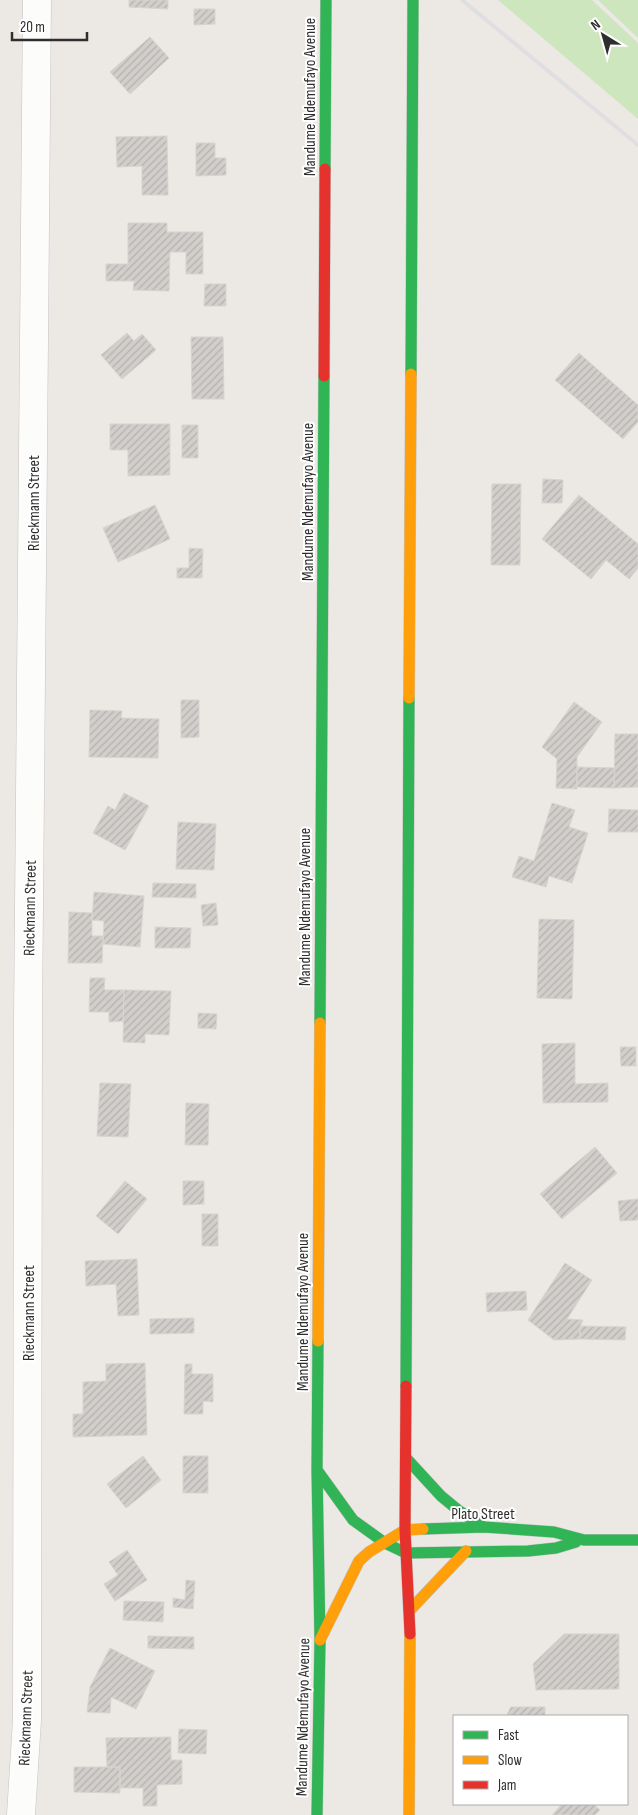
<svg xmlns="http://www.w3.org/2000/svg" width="638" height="1815" viewBox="0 0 638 1815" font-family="'Sofia Sans Condensed',sans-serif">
<defs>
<pattern id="building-hatch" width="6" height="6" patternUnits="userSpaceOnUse" patternTransform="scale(1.25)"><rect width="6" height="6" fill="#d1cecb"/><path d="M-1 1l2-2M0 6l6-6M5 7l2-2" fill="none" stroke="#b4b1af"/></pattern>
</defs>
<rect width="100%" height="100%" fill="#ece8e4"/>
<path fill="#cee6be" d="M498,0H592L638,43V119Z
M598,0H638V38Z"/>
<path fill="url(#building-hatch)" stroke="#d7d4d0" d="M129,0H168V9L129,7Z
M194,9H215V24L194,25Z
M150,37L169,58L130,94L110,72Z
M167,136L168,195H142V166L117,167L116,137Z
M196,143H215V158H226V175L196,176Z
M128,223H167V232H203V274H186V252H170L169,291L133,290L134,281H106V264H128Z
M205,284H226V306H204Z
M127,333L134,341L142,334L156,350L122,379L101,355Z
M191,337H223L224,399H192Z
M579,353L638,405V422L623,439L555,380Z
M110,424H170V475L128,476V450H110Z
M182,425H198V458H182Z
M543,479L563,480L562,503H542Z
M492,484H521L520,565H491Z
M579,495L638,544V568L629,579L606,560L591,579L542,539Z
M155,505L170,539L118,562L103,528Z
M189,548L203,549L202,578H177V568H189Z
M181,700H199V737L181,738Z
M574,702L602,722L577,757V789L556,788L557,759L542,747Z
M90,710L122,711L121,718L159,719L158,758L89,757Z
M615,734H638V787L614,788Z
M577,767L615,768L614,788L577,787Z
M124,793L149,806L125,850L93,833L108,806L115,810Z
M552,803L575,810L569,827L588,833L572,883L549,876L546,887L512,877L519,856L534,861Z
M609,809L638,810V832H608Z
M178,822L216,824L214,870L176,869Z
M153,883L196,884V898L152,897Z
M94,892L144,896L140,947L103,944L104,921L92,920Z
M216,903L218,925L203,926L201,905Z
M69,912L92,913V936H103L102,963H68Z
M539,919L574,920L572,999L537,998Z
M155,927L191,928L190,948H155Z
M90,978H105L104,990H124L123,1021L109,1022V1012H89Z
M124,990L171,991L169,1035L145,1034V1043L123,1042Z
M198,1013L217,1014L216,1029L198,1028Z
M575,1043V1084L608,1083V1102L543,1103L542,1044Z
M620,1047H636V1066H621Z
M100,1083L131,1084L128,1137L97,1136Z
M186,1103L209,1104L208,1145H185Z
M595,1147L617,1173L562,1219L540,1194Z
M125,1181L147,1199L118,1234L96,1216Z
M183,1181H204V1204L183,1205Z
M638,1199V1220L620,1221L618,1201Z
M202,1214H218V1246H202Z
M137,1259L139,1315L118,1316L116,1284L86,1286L85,1261Z
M565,1263L592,1280L567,1319L583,1320L580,1326V1339L554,1340L528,1320Z
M526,1291L527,1310L487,1312L486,1293Z
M194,1318V1333L150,1334V1319Z
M580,1326L626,1327L625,1340L580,1339Z
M145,1363L147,1435L73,1437V1414H83V1382L106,1381V1364Z
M185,1364H192V1374H213V1402L203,1401V1414H184Z
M143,1456L161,1480L126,1508L107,1484Z
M183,1456H208V1493H183Z
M127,1550L147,1580L115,1601L104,1584L118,1575L109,1562Z
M186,1580L195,1581L193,1609L173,1607V1598L185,1600Z
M124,1601L164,1602L163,1622L123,1620Z
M564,1634H619V1689L536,1690L533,1664Z
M148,1636L194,1637V1649L148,1648Z
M110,1648L155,1671L136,1709L111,1697L110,1713L87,1712L90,1687Z
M511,1707H545V1716H506Z
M179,1729L207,1730L206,1754L178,1753Z
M171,1737V1760H182V1784L157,1785V1806H143V1788H120V1767H107L106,1738Z
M74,1767H120V1793L74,1792Z
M562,1804H593L600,1810L595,1815H552Z"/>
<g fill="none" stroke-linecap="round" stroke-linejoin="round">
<g stroke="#c5c4c5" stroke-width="29">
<path id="street" d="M21,1815L27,1720L28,1021L37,0"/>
</g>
<g stroke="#c5c4c5" stroke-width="12">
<path id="fast" d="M325,169L326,0
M411,374L413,0
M320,1023L324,376
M406,1386L409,698
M407,1459L441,1496L458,1510L484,1527
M317,1470L353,1520L385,1543L406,1553L528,1551L556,1548L576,1542
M423,1529L484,1527L554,1532L584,1540H638
M317,1815L320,1640L317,1470L318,1341"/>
</g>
<g stroke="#c5c4c5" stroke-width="12">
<path id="slow" d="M409,698L411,374
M318,1341L320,1023
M410,1610L466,1551
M320,1640L359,1561L369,1552L405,1530L423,1529
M409,1815L410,1634"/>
</g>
<g stroke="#c5c4c5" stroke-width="12">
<path id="jam" d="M324,376L325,169
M406,1386L405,1530L410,1634"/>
</g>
<use href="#street" stroke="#fcfcfb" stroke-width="28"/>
<use href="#fast" stroke="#30b455" stroke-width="11"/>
<use href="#slow" stroke="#ff9f0a" stroke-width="11"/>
<use href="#jam" stroke="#e5322d" stroke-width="11"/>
<path stroke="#dfdfe1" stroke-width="4" d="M462,0L638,145"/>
</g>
<g text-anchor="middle" stroke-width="4" stroke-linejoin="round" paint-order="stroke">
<g font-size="16" fill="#2e2e2e" stroke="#fff">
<text transform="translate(309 97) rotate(-90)" y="6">Mandume Ndemufayo Avenue</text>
<text transform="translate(307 502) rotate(-90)" y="6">Mandume Ndemufayo Avenue</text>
<text transform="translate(33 503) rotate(-90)" y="6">Rieckmann Street</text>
<text transform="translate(304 907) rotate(-90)" y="6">Mandume Ndemufayo Avenue</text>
<text transform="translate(29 908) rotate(-89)" y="6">Rieckmann Street</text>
<text transform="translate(302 1312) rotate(-90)" y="6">Mandume Ndemufayo Avenue</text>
<text transform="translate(28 1313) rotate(-90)" y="6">Rieckmann Street</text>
<text x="483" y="1519">Plato Street</text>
<text transform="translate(302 1717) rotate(-89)" y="6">Mandume Ndemufayo Avenue</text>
<text transform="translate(25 1718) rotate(-88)" y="6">Rieckmann Street</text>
</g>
</g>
<rect x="453" y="1715" width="175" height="90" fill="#ffffff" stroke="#ababab"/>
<rect x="463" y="1731" width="25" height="8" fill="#30b455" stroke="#ababab"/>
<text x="498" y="1740" font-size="15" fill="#2e2e2e">Fast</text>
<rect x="463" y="1756" width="25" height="8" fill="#ff9f0a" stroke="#ababab"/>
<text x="498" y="1765" font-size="15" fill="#2e2e2e">Slow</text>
<rect x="463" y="1781" width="25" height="8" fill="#e5322d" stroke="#ababab"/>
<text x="498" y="1790" font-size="15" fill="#2e2e2e">Jam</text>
<g transform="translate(603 35) rotate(323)" stroke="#ffffff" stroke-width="4" paint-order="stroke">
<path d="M0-4L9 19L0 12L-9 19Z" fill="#2e2e2e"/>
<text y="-8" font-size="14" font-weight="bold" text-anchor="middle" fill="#2e2e2e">N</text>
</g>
<path d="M12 32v8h75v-8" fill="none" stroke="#2e2e2e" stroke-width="2.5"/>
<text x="20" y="32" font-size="15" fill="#2e2e2e" stroke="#ffffff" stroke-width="4" paint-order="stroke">20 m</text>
</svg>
